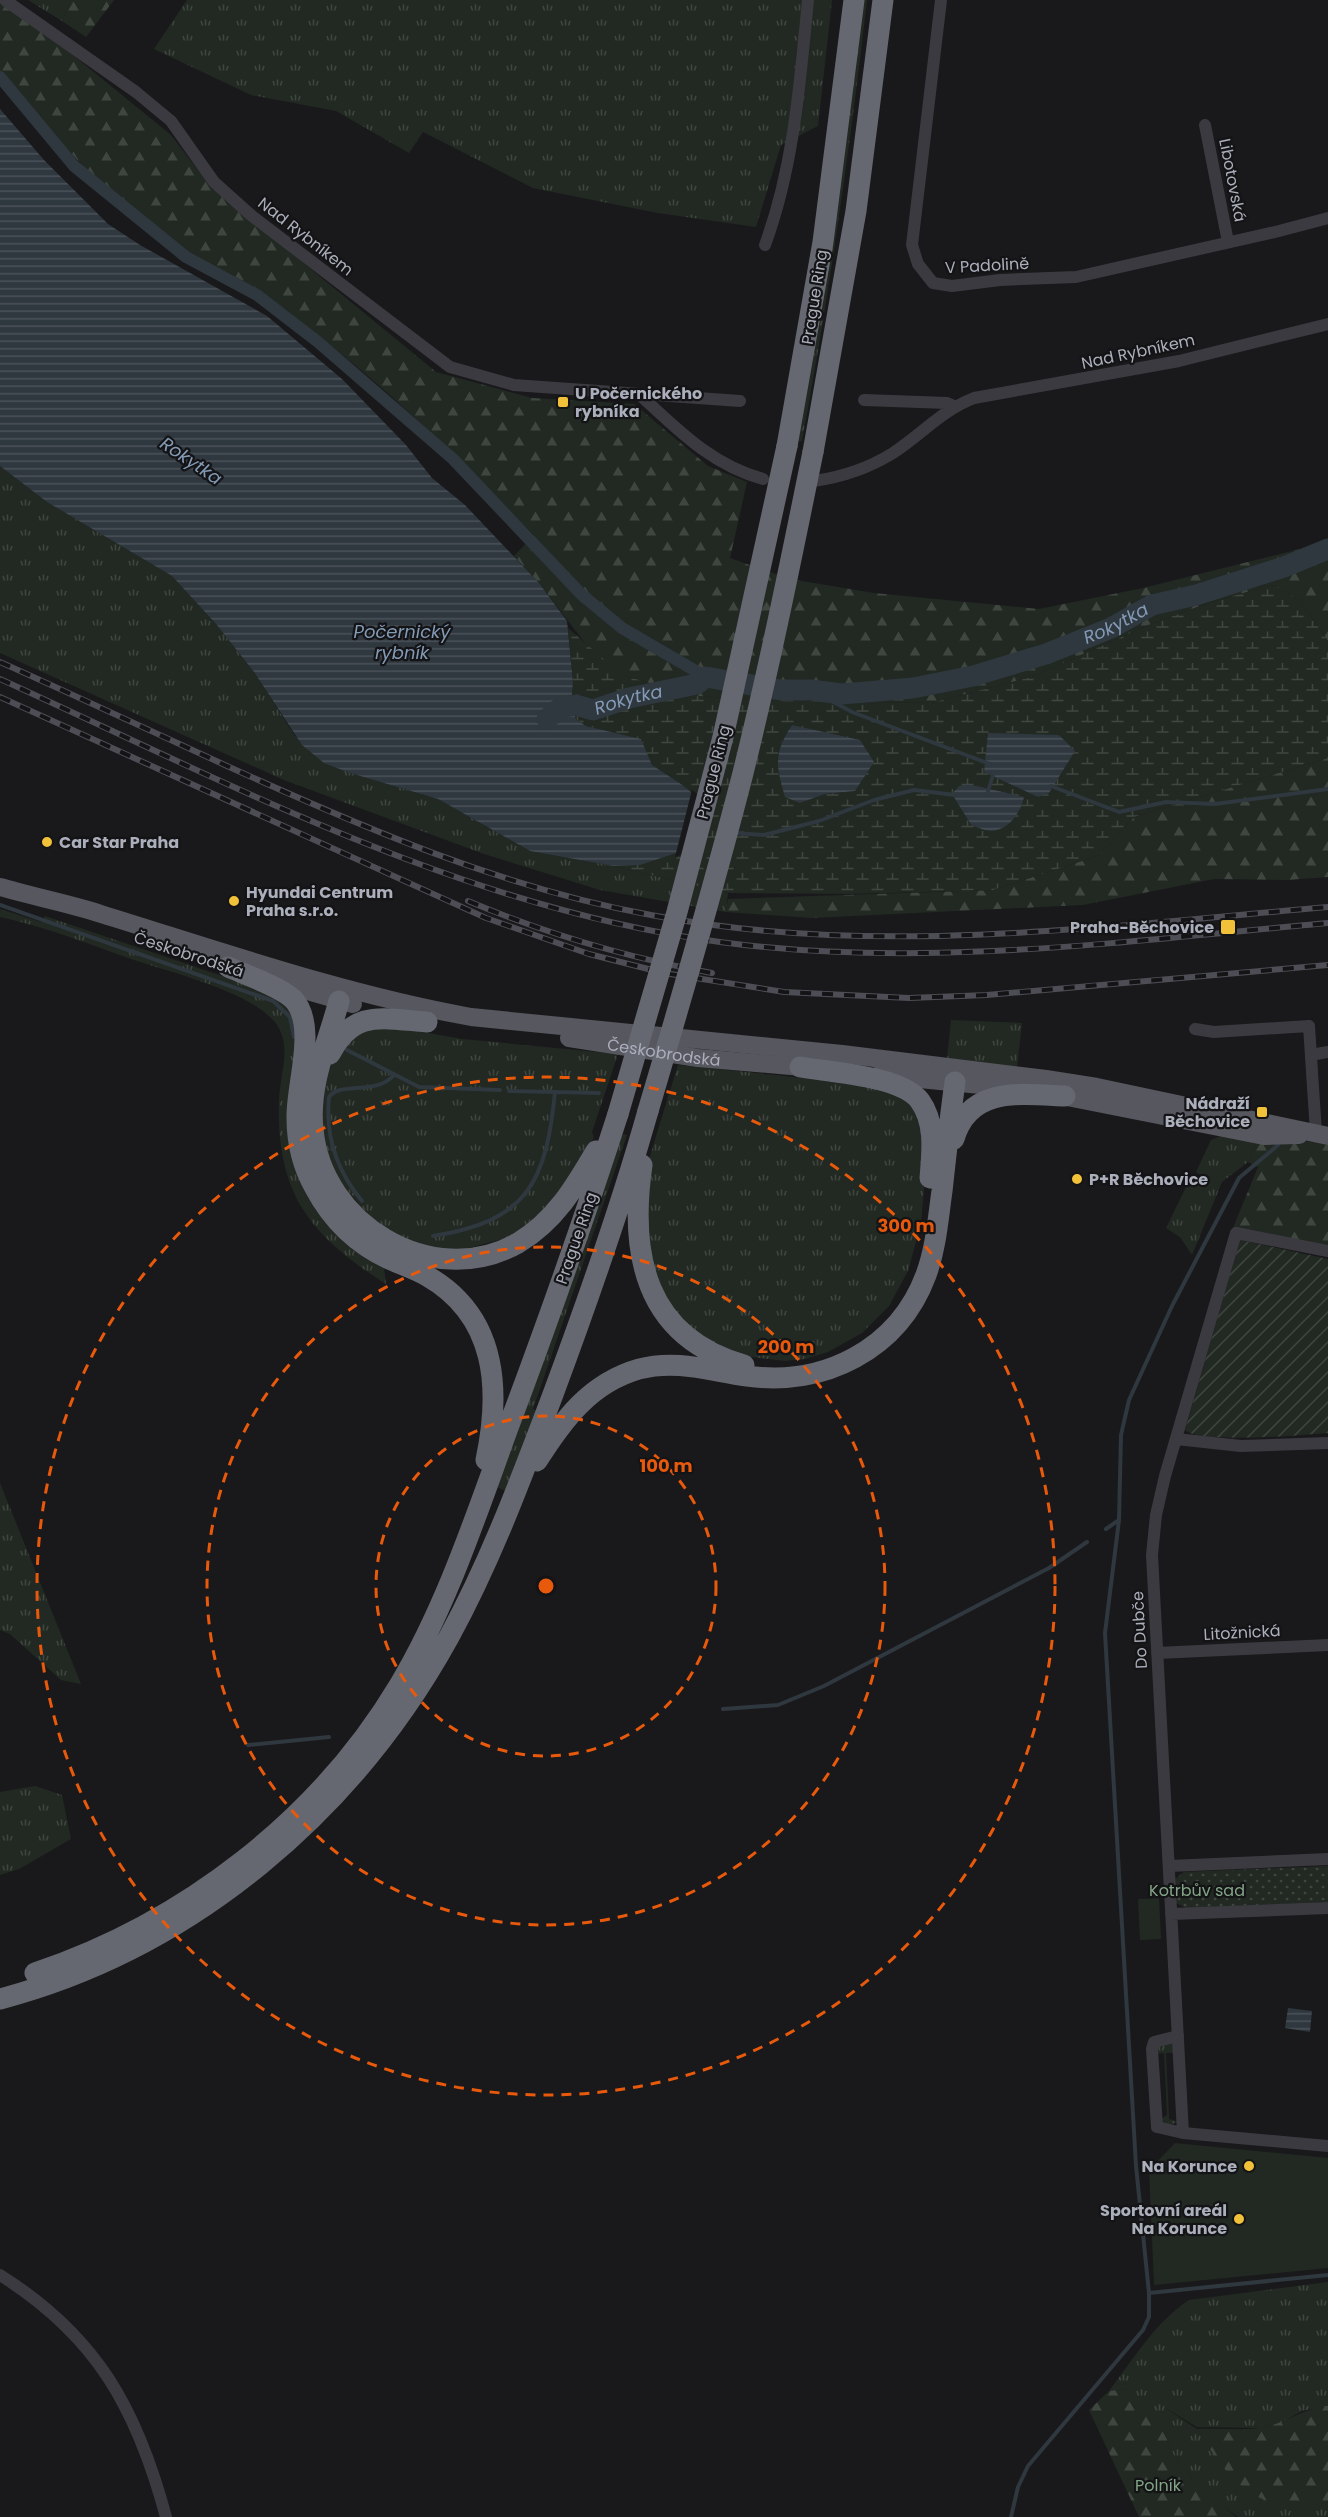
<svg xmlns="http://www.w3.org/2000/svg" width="1328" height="2517" viewBox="0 0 1328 2517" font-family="Poppins,sans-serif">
<defs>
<pattern id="grass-tufts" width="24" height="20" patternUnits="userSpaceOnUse" patternTransform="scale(1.5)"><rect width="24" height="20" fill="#212922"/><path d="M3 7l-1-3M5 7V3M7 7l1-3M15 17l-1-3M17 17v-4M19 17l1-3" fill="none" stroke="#3f4640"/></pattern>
<pattern id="forest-firs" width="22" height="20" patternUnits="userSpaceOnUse" patternTransform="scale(1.5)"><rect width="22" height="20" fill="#212922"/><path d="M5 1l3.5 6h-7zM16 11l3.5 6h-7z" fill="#3f4640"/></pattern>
<pattern id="wetland-marsh" width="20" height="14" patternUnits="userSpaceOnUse" patternTransform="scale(1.5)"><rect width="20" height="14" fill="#212922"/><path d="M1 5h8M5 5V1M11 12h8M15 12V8" fill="none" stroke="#3f4640"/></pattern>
<pattern id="park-dots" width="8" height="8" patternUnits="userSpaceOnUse" patternTransform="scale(1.5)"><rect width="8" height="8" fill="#212922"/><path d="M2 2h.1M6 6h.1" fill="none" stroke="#3f4640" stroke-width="1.8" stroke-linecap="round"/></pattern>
<pattern id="garden-furrows" width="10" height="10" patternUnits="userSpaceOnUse" patternTransform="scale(1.5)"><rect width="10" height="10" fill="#212922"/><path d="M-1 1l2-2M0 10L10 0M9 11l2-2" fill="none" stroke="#3f4640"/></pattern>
<pattern id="water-rules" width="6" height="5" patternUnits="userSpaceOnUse" patternTransform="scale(1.5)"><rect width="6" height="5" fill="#2f373f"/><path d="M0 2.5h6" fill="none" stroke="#4a5159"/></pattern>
</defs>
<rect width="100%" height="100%" fill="#19191b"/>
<path fill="url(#grass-tufts)" d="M28,0H71L62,21Z
M187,0H832L818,126L781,145L756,227L658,213L533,188L423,132L409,153L336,111L251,95L154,49Z
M862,0H867C850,148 829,295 802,441H798Z
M0,466L47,502L172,576L216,624L254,672L295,736L350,773L438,799L530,851L613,866L728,893L726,912L600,890L484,854L284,780L0,653Z
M0,909L41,922L45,916L263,990L289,1005L298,1026L287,1111L290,1147L299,1180L312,1203L384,1268L386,1284C310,1235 276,1194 279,1100C280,1074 292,1048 277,1025C256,993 170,972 134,960C89,944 46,927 0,917Z
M951,1020L1022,1023L1017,1068L947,1059Z
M378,1024L462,1039L618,1054L592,1132L594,1137L578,1169L548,1211L510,1237L465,1249H443L418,1245L376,1224L335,1176L322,1135L321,1109L327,1076L334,1059L344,1041Z
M678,1065L863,1084L901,1095L918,1110L926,1166L921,1223L908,1271L889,1306L862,1333L828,1352L805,1359L785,1361L743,1356L722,1349L685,1325L652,1277L644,1175Z
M622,1134L627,1135L533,1409L540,1412L508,1492L495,1486Z
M1224,1135L1257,1140L1248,1162L1222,1182L1192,1255L1180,1237L1166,1228L1187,1185L1206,1178L1196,1172L1211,1140Z
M0,1483L81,1684L61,1680L10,1634L0,1630Z
M35,1786L62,1795L71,1839L19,1869L0,1875V1792Z
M1173,2043L1176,2053H1166L1169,2119L1179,2122L1165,2126L1161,2119L1167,2115L1164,2053L1155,2054L1157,2046Z
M1328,2282V2406L1302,2411L1282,2422L1262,2428L1197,2427L1162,2406L1197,2429L1224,2468L1239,2483L1256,2495L1268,2501L1328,2507V2517H1238L1217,2502L1192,2479L1173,2454L1164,2432L1125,2389L1109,2391C1133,2360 1155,2322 1189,2300Z"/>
<path fill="url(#forest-firs)" d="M71,0H114L86,37L62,21Z
M0,4L25,17L41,29L171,135L211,187L436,372L532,398L634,404L708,466L747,482L730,558L790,579L874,593L1039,609L1143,588L1328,542V641L1300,600L1273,585L1211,602L1146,626L1032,677L931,703L767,700L694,696L622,675L588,647L539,583L514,556L534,535C464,463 394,394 315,333C276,302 235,269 186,257L174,240L100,184L8,86L0,77Z
M1328,758V877L1287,880L1214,879L1083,905L812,918L726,912L728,899L993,890L1100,855L1134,817Z
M1257,1140H1299L1328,1145V1246L1233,1228L1258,1167L1248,1162Z
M1125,2389L1152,2412L1164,2432L1173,2454L1192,2479L1236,2517H1139L1089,2410L1109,2391Z
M1323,2406H1328V2507C1309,2506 1285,2507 1268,2501C1235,2490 1214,2456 1197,2429C1216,2428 1247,2431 1265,2427C1286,2422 1301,2411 1323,2406Z"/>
<path fill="url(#wetland-marsh)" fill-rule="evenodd" d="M1273,585L1300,600L1328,641V758L1134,817L1100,855L993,890L850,894L728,893L613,866L640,865L681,784L651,765L641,739L586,726L576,719L571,705L573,682L568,628L622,675L694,696L767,700L931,703L1032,677L1146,626L1211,602ZM792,725L855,791L825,794L800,803C777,769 768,763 792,725Z"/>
<path fill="url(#park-dots)" d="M1328,1866V1902L1186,1908L1176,1903L1175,1879L1184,1872Z"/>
<path fill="url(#garden-furrows)" d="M1240,1240L1328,1259V1433C1303,1435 1200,1444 1185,1430Z"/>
<path fill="#212922" d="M1159,1898L1161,1939L1140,1940L1138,1899Z
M1175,2143L1328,2158V2268L1154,2285L1149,2170Z"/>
<path fill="url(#water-rules)" d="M0,109L44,160L108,224L140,245L267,316L342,379L406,445L432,478L465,505L539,583L567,621L573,682L571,705L576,719L586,726L641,739L652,765L681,784L698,798L688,849L640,865L613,866L530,851L438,799L350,773L324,763L302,745L254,672L216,624L172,576L47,502L0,466Z
M792,725L860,740L874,762L855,791L825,794L800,803L785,797C776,765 773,754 792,725Z
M988,733L1059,735L1075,751L1049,793L1038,797L984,772Z
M968,784L1024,797C1021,812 1009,830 991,831C985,831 978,827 972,826L952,794L959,786Z
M1288,2008L1312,2011L1310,2032L1285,2028Z"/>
<path fill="#19191b" d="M692,790L700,796L689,852L675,857Z"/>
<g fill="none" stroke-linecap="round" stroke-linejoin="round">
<path stroke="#2f373f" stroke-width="4" d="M811,690L852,712L990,764
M1051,786L1119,812L1166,802L1215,804L1328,789
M988,791L994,772
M736,833L764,835L819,821L874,800L914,790L955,795
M0,905L273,1001L290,1017L294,1037
M347,1050L419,1087L500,1090
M509,1091L599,1093
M362,1201C337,1171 325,1137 329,1097C340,1081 376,1096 394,1075
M433,1236C528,1221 546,1182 555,1092
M1106,1529L1119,1520
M723,1709L778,1705L824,1686L1049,1568L1087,1542
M248,1745L329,1737
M1149,2293L1328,2275
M1011,2517L1018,2487L1028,2466L1143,2330L1149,2317V2293L1136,2166L1105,1633L1119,1520L1121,1435L1129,1400L1172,1306L1239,1178L1278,1145"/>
<path stroke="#2f373f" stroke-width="12" d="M0,77L74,166L186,257L257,295L318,342L453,459L582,595L622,628L706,677"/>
<path stroke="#2f373f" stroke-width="21" id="s1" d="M547,719L560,708L576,705L593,710L629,698L697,684L706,677L780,690H811L842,694L913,688L973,676L1046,654L1111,628L1152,605L1196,595L1284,567L1328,549"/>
<path stroke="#3a3a40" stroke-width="12" d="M5,0L136,92L171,121L214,182L252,216L450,367L514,385L740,401
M941,0L912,245L918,264L933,283L952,286L1000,280L1076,277L1279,231L1328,218
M1205,125L1228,242
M765,245C794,166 800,82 808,0
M639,394C677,429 711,465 763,479
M864,400L947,403L954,406
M814,481C842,477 869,468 893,453C922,434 941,411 974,398L1179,361L1328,324
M1195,1029L1214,1032L1309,1026L1316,1133
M1311,1055L1328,1052
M1176,1439L1241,1446L1328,1443
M1157,1653L1328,1645
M1169,1866L1328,1859
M1171,1914L1328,1908
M1178,2036L1154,2042L1152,2049L1157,2127L1183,2133L1328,2146
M1183,2133L1152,1555L1156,1515L1165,1476L1236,1233L1328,1251
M0,2275C97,2336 137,2409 166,2517"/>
<g stroke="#56575f" stroke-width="18">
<path d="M0,887C34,897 68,903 101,914C224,952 344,994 471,1017L842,1054L1046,1079L1097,1087L1328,1136"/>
<path d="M273,981L353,1004"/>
<path id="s2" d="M569,1038L698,1058L813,1068"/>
<path d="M879,1075L1022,1089"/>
<path d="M1052,1094L1264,1136L1299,1135"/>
</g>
<path stroke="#666871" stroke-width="21" d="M787,446L823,242L854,0
M813,452L856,211L883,0
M228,967C246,975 279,986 293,999C318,1025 296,1085 297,1118C297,1142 303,1167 315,1188C332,1220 357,1244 389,1259C402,1265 415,1269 427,1276C497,1316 501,1389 486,1460
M339,1001C328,1043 308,1084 313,1129C321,1223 431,1292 518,1243C555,1221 575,1187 596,1151
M330,1054C354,1008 383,1019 427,1022
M800,1067C830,1072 902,1076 920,1101C936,1123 932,1153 930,1178
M954,1139C969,1086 1021,1094 1065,1096
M642,1165C629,1255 645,1337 744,1365
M537,1461C563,1420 590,1383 639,1369C677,1359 710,1371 747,1376C823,1387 898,1350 926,1275C936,1248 938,1219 942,1191C946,1154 950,1118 955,1082
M35,1973C184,1923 319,1820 400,1684C447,1605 476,1515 508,1428C547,1324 584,1220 618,1114
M0,1999C193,1948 353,1811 449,1637C491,1560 521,1479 552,1397C587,1303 621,1207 648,1111"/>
<g stroke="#4d4e55" stroke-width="6">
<path id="rail" d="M0,662C76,696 151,731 227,766C364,828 503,888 651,915C874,958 1104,926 1328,907
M0,679C233,785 463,908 720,942C921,969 1127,941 1328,923
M0,697L486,918L589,954L664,973L784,992L909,998L987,995L1328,965
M468,901C547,934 629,958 712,973"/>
</g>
<use href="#rail" stroke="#141416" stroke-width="4" stroke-dasharray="11" stroke-linecap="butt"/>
<path stroke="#666871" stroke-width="21" d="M648,1111C681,1000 713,889 742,777C769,669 791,560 813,452
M618,1114L677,912L723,737L787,446"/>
</g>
<g fill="none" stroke="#e8590c" stroke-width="3" stroke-dasharray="10 8">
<circle cx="546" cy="1586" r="170"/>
<circle cx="546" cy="1586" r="339"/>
<circle cx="546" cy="1586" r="509"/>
</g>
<g fill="#f2c13a" stroke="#141416" stroke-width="2">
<rect x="557" y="396" width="12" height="12" rx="3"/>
<circle cx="47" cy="842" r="6"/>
<circle cx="234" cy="901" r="6"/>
<rect x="1220" y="919" width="16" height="16" rx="3"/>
<rect x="1256" y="1106" width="12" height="12" rx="3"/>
<circle cx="1077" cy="1179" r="6"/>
<circle cx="1249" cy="2166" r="6"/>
<circle cx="1239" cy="2219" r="6"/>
</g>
<g text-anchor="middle" stroke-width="4.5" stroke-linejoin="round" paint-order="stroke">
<g font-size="16" fill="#abafbb" stroke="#141416">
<text transform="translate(1233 180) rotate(79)" y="6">Libotovská</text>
<text transform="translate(306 236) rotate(38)" y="6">Nad Rybníkem</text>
<text transform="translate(987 265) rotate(-3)" y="6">V Padolině</text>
<text transform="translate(814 297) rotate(-81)" y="6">Prague Ring</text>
<text transform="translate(1138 351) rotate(-12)" y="6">Nad Rybníkem</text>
<text transform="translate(713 772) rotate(-76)" y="6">Prague Ring</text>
<text transform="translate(189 954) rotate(18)" y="6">Českobrodská</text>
<text dy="6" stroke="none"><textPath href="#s2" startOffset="96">Českobrodská</textPath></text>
<text transform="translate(576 1238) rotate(-71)" y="6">Prague Ring</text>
<text transform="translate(1139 1630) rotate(-93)" y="6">Do Dubče</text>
<text transform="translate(1242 1632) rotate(-3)" y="6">Litožnická</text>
</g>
<g font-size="16" font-weight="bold" fill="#abafbb" stroke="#141416" text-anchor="start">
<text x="575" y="399">U Počernického<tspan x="575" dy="18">rybníka</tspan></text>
<text x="59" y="848">Car Star Praha</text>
<text x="246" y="898">Hyundai Centrum<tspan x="246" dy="18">Praha s.r.o.</tspan></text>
<text x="1214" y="933" text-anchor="end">Praha-Běchovice</text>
<text x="1250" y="1109" text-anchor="end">Nádraží<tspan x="1250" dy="18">Běchovice</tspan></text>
<text x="1089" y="1185">P+R Běchovice</text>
<text x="1237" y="2172" text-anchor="end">Na Korunce</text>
<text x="1227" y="2216" text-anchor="end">Sportovní areál<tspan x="1227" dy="18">Na Korunce</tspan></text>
</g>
<g font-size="16" fill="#83a587" stroke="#141416">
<text x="1197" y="1896">Kotrbův sad</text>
<text x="1158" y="2491">Polník</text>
</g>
<g font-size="18" font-style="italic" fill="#839ab5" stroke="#141416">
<text transform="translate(191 461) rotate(34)" y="6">Rokytka</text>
<text dy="6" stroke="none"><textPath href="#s1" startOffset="592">Rokytka</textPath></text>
<text x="402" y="638">Počernický<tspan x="402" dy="21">rybník</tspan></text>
<text dy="6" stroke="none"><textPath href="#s1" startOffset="88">Rokytka</textPath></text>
</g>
</g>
<circle cx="546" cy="1586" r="9" fill="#e8590c" stroke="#141416" stroke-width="3"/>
<g font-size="18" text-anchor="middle" font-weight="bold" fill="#e8590c" stroke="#141416" stroke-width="4.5" stroke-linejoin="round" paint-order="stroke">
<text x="906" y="1232">300 m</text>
<text x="786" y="1353">200 m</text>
<text x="666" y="1472">100 m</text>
</g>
</svg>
